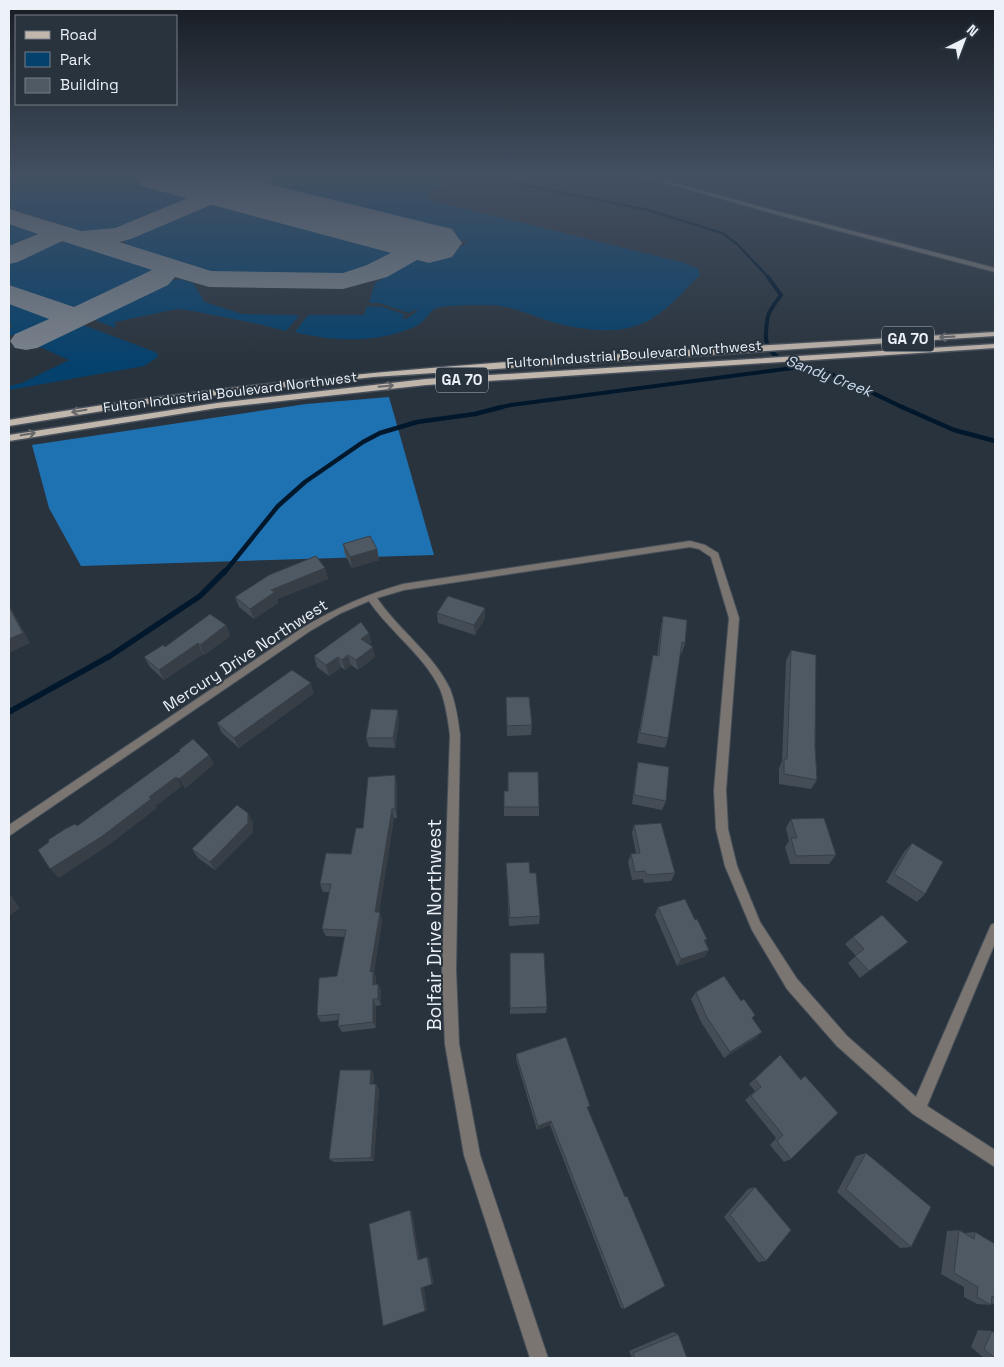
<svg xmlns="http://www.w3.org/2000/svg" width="1004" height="1367" viewBox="0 0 1004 1367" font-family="'Space Grotesk',sans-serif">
<rect width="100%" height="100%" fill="#29333d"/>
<path fill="#05416d" d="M9,174H123L194,193L196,195L192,200C164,211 118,236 88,233L9,208Z
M280,174H326L325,176L331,179L352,180L368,174H443L447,181L431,192L428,197L434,201L685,263L698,269L700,275C681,293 661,319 635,326C611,334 580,329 556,323C533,317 512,305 487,305C478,305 440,305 434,309C428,315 423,323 414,327C378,343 333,342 295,332L308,315H364L367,306L383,307L406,315L401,318L406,319L418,311L414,310L409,313L380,303H369L375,283L423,254L441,259L468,242L256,188Z
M218,201H226L392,245L395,249L394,253L365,270L351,274H230L212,272L127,245L125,243L126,239L131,235L207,203Z
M9,224L42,235V236L29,242L16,241L20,246L9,250Z
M66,242L152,269L154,272L151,276L86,306L70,307L9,285V261L53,243Z
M180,279L193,283L205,302L242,314L297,315L299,316L286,331L258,324L193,311L177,309L115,322V328L95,320L96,316L166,281Z
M9,302L48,317L50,320C42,330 21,337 9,335Z
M79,326H86L155,352L158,355V357L144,366L9,390V386L22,383L69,360L40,347C42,336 68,328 79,326Z"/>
<path fill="#1f72b2" d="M389,397L434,555L81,566L49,508L32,445L306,404Z"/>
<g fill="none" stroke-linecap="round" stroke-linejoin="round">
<path stroke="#01182c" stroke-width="2.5" d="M492,174L519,184L648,210L722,233L737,244L769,278"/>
<path stroke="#01182c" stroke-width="4" d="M768,277L781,295C769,312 767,312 766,333C763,366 809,365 831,374C856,384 880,397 904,408
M497,408L511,405L800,367"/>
<path stroke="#01182c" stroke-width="4.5" d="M902,407L954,430L995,441
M224,573L278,506L305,482L363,442L380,433L417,422L475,414L502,407"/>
<path stroke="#01182c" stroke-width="5.5" d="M9,712L110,656L200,596L225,571"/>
<path fill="#7c848d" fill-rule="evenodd" d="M246,174H275L272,179L131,239L119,242L211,271L343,273L367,265L420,238L429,235L438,238L442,243L438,248L387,277L343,289L209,287L175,277L168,285L37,348L26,350L15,348L10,341L15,334L49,319L9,304V285L74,307L152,270L62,241L18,262L9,264V246L38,234L9,224V209L81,231L115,228Z"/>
<path fill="#7c848d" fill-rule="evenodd" d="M133,174H227L452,229L462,243L452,257L429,263L141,186Z"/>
<g stroke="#48515b" stroke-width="2">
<path id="street" d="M635,174H641L779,212L995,268V272L775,214Z
M690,541L705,545L718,553L739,618L726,790L728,829L737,866L760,922L797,979L847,1036L916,1097L991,925L995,923V943L927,1106L995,1150V1167L913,1114L837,1046L787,989L752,930L725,866L716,829L714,790L729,618L711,557L699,549L690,547L404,590L377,598C399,631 433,653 450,689C456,704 458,720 460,735L456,970L459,1044L480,1155L548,1358H530L464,1155L445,1044L442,970L450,735C448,720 446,704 440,689C424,655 390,632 369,601L341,613L310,631L9,836V825L304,627C336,608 367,594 403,584Z"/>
</g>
<g stroke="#48515b" stroke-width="3">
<path id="primary" d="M995,332V336L373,377L165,401L9,426V420C335,364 666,352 995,332Z
M995,344V348L426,385L217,408L9,441V435L217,403L426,379Z"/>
</g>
<use href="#street" fill="#7a7570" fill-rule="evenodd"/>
<use href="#primary" fill="#c1b6ac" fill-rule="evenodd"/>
</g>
<path fill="#444d56" d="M343,544L377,549L379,560L352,568L345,555Z
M325,568L328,579L277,599L278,603L254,619L239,607L235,597Z
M437,613L485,618L475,635L438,623Z
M663,616L685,643L682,653H680L668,738L665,748L637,743L651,665L653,655L657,656L661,626Z
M226,625L230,636L204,655L203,654L164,680L150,667L144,657L165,647Z
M369,633L371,643L369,645L375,657L358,670L351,665L345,670L341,667L329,676L317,667L314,656Z
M791,650L815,746L817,780L811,789L779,784V768L782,761L786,661Z
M314,693L239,748L222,733L217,723Z
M506,697L532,725L531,735L507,736Z
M399,720L395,748L369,747L366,738Z
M638,762L666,801L662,810L632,804L636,772Z
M395,775L397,785V818H394L379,912L382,920L374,972L376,978V985L378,984L381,991V1005L376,1006V1028L342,1032L338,1026L339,1020L321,1022L317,1016L337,976L345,937L326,936L322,929L330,892H323L320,884L351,854L363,828Z
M504,791L539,807V816H504Z
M791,819L836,855L829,864H790L785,847L789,841L786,828Z
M253,822V832L215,870L198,858L192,849Z
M634,825L675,873L671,881L644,883L643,879L632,880L628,862L631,854L636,853L632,833Z
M912,843L925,894L917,902L886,882L904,852Z
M506,863L530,873L540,916L539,924L509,926Z
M658,907L695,920L707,939L705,942L709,950L704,957L677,966L655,915Z
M853,937L908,942L860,978L848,963L856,956L845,944Z
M510,953L547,1007L546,1013L510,1014Z
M696,992L741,1001L755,1015L752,1018L756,1038L724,1058L701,1022L691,999Z
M516,1054L588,1110L625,1197L624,1309L621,1308L550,1125L537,1130L516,1059Z
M780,1055L800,1079L805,1076L791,1159L784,1162L770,1145L776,1138L745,1100L755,1091L749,1084Z
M371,1070L374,1075L373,1084L379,1089L374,1161L334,1162L329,1159Z
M866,1153L911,1247L900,1248L837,1192L856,1156Z
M755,1187L766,1261L758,1262L724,1217L748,1189Z
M959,1230L965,1233L975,1232L995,1244V1305L991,1303V1305L977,1304L964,1297V1287L941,1274L947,1231Z
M978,1330L992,1331L995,1358H984L971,1347Z
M673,1332L678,1334L687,1358H632L629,1351Z"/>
<path fill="#373e46" d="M9,320L12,327L9,329Z
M377,549L379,560L352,568L350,557Z
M325,568L328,579L277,599L278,603L254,619L250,609L271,590Z
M9,604L30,643L9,653Z
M485,608V618L475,635L474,625Z
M226,625L230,636L204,655L200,645Z
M369,633L371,643L363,649L361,639Z
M198,643L203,654L164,680L159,670Z
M373,647L375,657L358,670L356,660Z
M348,655L351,665L345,670L342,660Z
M338,657L341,667L329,676L326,665Z
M311,683L314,693L239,748L234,738Z
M398,710L399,720L395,748L393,738Z
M209,755L214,764L185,789L179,779Z
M395,775L397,785V818L395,809Z
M176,777L182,786L156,806L157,808L109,845L59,878L50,869Z
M392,809L394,818L378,920L375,912Z
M248,813L253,822V832L215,870L210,862Z
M9,893L20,908L9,916Z
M380,912L382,920L374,972L376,978V991L373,985L370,972Z
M908,942L899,950L860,978L869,971Z
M709,950L704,957L677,966L681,959Z
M378,984L381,991V1005L378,999Z
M373,999L376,1006V1028L373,1022Z
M762,1032L756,1038L724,1058L730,1052Z
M371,1070L374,1075L373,1089L370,1084Z
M376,1084L379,1089L374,1161L371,1158Z
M551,1121L550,1125L537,1130L538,1126Z
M410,1210L412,1212L420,1260H418Z
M427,1257H429L434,1284L424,1287L427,1310L425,1311L421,1288Z"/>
<path fill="#4f5964" stroke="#373e46" d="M370,536L377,549L350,557L343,544Z
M316,556L325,568L271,590L275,592L250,609L235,597L269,575Z
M448,596L485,608L474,625L437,613Z
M9,607L23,633L9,639Z
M210,614L226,625L200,645L198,643L159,670L144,657L163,645L165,647Z
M663,616L687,620L685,643L682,642L668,738L640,733L653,655L659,656Z
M361,622L369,633L361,639L373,647L356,660L348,655L342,660L338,657L326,665L314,656Z
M791,650L816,655L815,746L817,780L784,774V759H787Z
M292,670L311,683L234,738L217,723Z
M506,697H529L532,725L507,726Z
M371,709L398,710L393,738H366Z
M193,739L209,755L179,779L176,777L149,797L151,799L101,837L50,869L38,850L49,842L48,840L65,829L75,824L77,826L180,751L179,750Z
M638,762L669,767L666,801L634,795Z
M508,772H538L539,807H504V791H508Z
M395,775V809H392L375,912H380L370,972L373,971V985L378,984V999H373V1022L338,1026L339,1014L317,1016L319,978L337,976L346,930L322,929L331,884H320L326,853L351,854L356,828H363L368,777Z
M237,805L248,813V823L210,862L192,849Z
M824,818L836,855L796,856L791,838H797L791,819Z
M661,823L675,873L647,875L645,871L635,872L631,854L640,853L634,825Z
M912,843L943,862L925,894L894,874Z
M529,862L530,873H536L540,916L510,918L506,863Z
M685,899L695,920L697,919L707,939L704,940L709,950L681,959L658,907Z
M882,915L908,942L869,971L855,956L864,949L853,937Z
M510,953H544L547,1007L510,1008Z
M724,976L741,1001L744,999L755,1015L752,1018L762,1032L730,1052L706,1016L696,992Z
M566,1037L590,1106L587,1107L625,1197L627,1196L665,1286L624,1309L551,1121L538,1126L516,1054Z
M780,1055L801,1080L805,1076L838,1113L791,1159L777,1141L783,1135L751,1096L761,1087L755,1079Z
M340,1070H371L370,1084H376L371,1158L329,1159Z
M866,1153L931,1207L911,1247L846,1189Z
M755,1187L791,1230L766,1261L730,1215Z
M410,1210L418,1260L427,1257L432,1284L421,1288L425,1311L383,1326L369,1224Z
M959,1230L974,1239L975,1232L995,1244V1298L992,1296L991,1305L977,1297L978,1287L954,1273Z
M992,1331L995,1334V1358L984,1349Z
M678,1334L687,1358H635L633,1353Z"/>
<defs><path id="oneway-shaft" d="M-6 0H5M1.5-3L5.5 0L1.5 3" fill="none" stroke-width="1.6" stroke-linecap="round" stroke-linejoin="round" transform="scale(1.25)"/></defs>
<g stroke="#666769">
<use href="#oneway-shaft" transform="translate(947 337) rotate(177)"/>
<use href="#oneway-shaft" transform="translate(386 386) rotate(-5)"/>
<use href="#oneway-shaft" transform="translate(79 411) rotate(171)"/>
<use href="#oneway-shaft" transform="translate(28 434) rotate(-10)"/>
</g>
<linearGradient id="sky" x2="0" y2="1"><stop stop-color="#171c22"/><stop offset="0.48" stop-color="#435062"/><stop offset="1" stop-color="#435062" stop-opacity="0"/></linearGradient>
<rect width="1004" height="365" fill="url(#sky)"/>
<g text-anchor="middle" stroke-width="4" stroke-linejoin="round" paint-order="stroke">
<g font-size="14" fill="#ebf1f7" stroke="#29333d">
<text transform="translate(634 354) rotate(-4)" y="5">Fulton Industrial Boulevard Northwest</text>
<text transform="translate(230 392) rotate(-7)" y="5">Fulton Industrial Boulevard Northwest</text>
</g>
<g fill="#29333d" stroke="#b1b8bf" stroke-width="1">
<rect x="882" y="326.5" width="52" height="25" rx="4"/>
<rect x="436" y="367.5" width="52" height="25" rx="4"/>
</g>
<g font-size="15" font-weight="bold" fill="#ebf1f7">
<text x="908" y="344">GA 70</text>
<text x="462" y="385">GA 70</text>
</g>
<g font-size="15" font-style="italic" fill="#c9dbed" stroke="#29333d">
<text transform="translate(829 376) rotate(21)" y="5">Sandy Creek</text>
</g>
<g font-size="16" fill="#ebf1f7" stroke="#29333d">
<text transform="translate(245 655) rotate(-33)" y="6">Mercury Drive Northwest</text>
</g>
<g font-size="19" fill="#ebf1f7" stroke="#29333d">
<text transform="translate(434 925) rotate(-90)" y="7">Bolfair Drive Northwest</text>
</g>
</g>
<rect width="1004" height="1367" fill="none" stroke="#ebf1f7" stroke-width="20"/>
<rect x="15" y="15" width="162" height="90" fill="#29333d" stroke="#777f87"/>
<rect x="25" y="31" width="25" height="8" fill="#c1b6ac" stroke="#777f87"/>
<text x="60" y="40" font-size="15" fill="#ebf1f7">Road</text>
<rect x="25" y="52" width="25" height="15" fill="#05416d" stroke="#777f87"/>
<text x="60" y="65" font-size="15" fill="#ebf1f7">Park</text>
<rect x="25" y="78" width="25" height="15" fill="#4f5964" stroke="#777f87"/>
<text x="60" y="90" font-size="15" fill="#ebf1f7">Building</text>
<g transform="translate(964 40) rotate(42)" stroke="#29333d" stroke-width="4" paint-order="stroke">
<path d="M0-4L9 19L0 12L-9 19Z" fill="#ebf1f7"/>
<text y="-8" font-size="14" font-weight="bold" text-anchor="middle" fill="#ebf1f7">N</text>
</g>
</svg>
